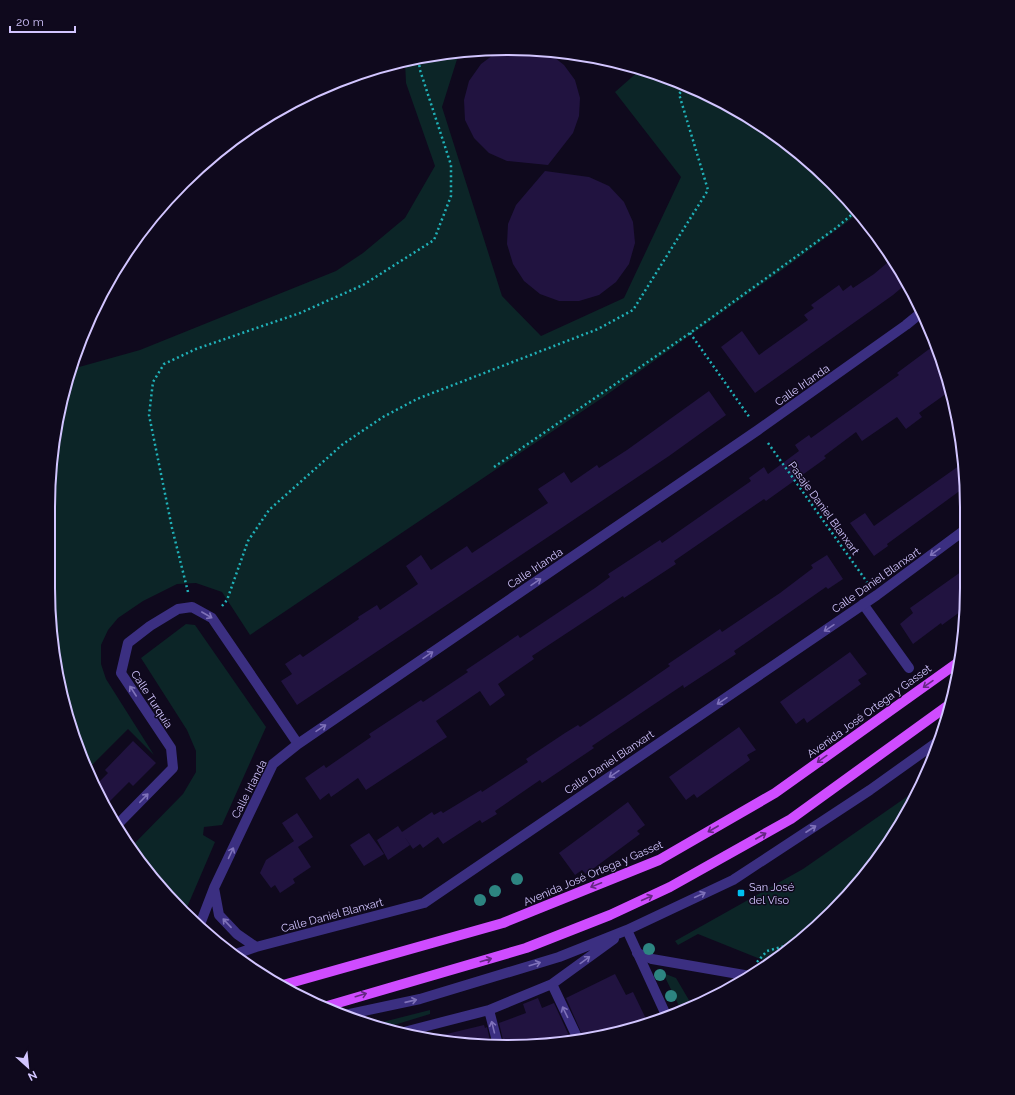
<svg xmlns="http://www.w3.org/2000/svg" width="1015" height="1095" viewBox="0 0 1015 1095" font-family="Raleway,sans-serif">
<rect width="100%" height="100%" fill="#0f091d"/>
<path fill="#0c2527" d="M459,53L442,107L502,296L541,336L624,298L681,177L615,92L640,70L684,83L763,126L833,183L858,214L789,265L605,396L250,635L222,592L196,583L177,584L143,601L118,618L108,630L101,645V664L106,679L154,755L128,729L88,769L57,677L48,587L57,418L72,369L140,350L336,271L363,253L405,218L435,166L406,83L405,61L418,57Z
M186,624L195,625L266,727L222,825L204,827L203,835L215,842L185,912L143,867L131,847L183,794L196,772V751L187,730L141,658Z
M918,789L905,817L853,891L773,961H765L698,934L678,945L675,941L803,869Z
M663,973L676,978L693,1007L682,1012Z
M430,1010V1014L381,1029L371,1025Z"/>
<path fill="#211340" d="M510,48L544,52L550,54L564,65L575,80L580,98L579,116L573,133L548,165L507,161L489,153L474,138L465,120L464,100L469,81L481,64L497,52Z
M545,171L589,177L609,186L624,202L633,222L635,243L629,264L616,282L599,295L579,301H559L540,294L524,281L513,264L507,244L508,224L516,205Z
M893,258L906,284L893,295L755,393L721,347L742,331L759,355L808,320L804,315L814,308L811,305L839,285L843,291L851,285L853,288L874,274Z
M936,344L950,391L919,413L922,417L906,429L897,417L862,441L856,432L824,456L826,458L766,501L764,499L674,561L676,564L624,598L623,596L532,656L534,659L498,684L505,695L490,706L480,691L436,721L447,737L366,790L358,778L331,797L329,793L320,800L305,778L324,765L326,768L371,737L369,734L421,700L423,702L468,672L466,670L518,635L520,638L595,588L610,577L608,574L660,540L662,543L751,481L749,478L764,467L768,474L799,451L795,445L809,435L811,438L899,375L897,373Z
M709,391L726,415L669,456L297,705L281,681L292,674L285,664L300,654L303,657L359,619L358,617L377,605L380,610L418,584L406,566L421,555L431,570L467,546L472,553L548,503L538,489L564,472L571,483L597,465L599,468L627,450Z
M963,463L965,487L887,544L888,546L874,556L850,523L865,513L874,526Z
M827,555L843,579L828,589L826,587L734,651L736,654L684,688L683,685L653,705L592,746L594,748L542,783L540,780L495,811L497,814L482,823L480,820L443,844L438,837L423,848L420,844L413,849L404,836L410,845L388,860L377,840L398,826L402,832L432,812L434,815L441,811L443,813L481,790L482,792L528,762L526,759L565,733L578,725L580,727L625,697L670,666L668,664L720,629L722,632L780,593L813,568L811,565Z
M965,569L964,609L942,625L941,623L913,644L900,624L913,613L910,608Z
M850,652L867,674L858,680L861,684L807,723L804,718L796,724L780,702Z
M739,727L756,750L747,755L750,760L697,798L694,794L686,800L669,777Z
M133,741L156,763L133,786L129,782L105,806L94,787L108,773L105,770Z
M628,802L645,825L637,831L640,834L586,874L582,870L575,875L559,853Z
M297,813L313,837L298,847L311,867L293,879L295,883L280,893L275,885L271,888L260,873L266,860L294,841L296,844L282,823Z
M369,833L384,854L364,866L350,845Z
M615,974L626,995L633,992L648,1023L597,1038L584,1039L566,998Z
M538,998L542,1008L554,1003L571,1040L504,1044L499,1023L526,1013L523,1004Z
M484,1025L485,1028L487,1027L491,1045L478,1046L430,1038Z"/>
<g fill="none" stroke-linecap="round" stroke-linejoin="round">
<path stroke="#20b1b8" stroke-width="2.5" stroke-dasharray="2 3" stroke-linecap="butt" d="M690,333L750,418
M768,443L867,582
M494,467L690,333L836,228L856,211
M188,592L172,528L149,415L153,382L164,364L196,349L300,313L363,285L434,240L451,196V165L420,70L418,57
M222,606L227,600L248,541L269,510L343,444L383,417L417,399L598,329L633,310L708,190L679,94L687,85
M757,962L767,951L792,944"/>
<path stroke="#3b2f81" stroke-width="10" d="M863,604L909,668
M637,953L652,959L750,976"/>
<path stroke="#3b2f81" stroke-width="10" d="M117,825L173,768L171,748L121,673L128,643L150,626L178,609L192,607L212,618L298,744
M214,888L219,915L237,934L256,947
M199,927L214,888L273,764L298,744L758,430L906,325L922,312
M627,930L667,1017
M236,954L256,947L424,903L877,595L966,529
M552,984L578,1039
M489,1010L498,1045
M345,1015L420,999L559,957L627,930L733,880L870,790L940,740
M400,1033L489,1010L552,984L614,939"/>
<path stroke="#cf4cff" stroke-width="10" d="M283,985L503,923L659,860L775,793L960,661
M324,1007L526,948L610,915L670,887L791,819L950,704"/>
</g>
<g fill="#2d8581">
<circle cx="517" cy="879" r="6"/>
<circle cx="495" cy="891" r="6"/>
<circle cx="480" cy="900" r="6"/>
<circle cx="649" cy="949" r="6"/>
<circle cx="660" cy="975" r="6"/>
<circle cx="671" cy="996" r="6"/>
</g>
<defs><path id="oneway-shaft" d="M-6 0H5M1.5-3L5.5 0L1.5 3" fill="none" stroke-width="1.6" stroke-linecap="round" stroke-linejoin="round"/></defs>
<g stroke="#7f72ba">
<use href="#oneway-shaft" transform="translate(935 552) rotate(144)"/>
<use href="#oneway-shaft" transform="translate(536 582) rotate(-34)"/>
<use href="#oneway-shaft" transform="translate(207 615) rotate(30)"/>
<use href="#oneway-shaft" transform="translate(829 628) rotate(146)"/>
<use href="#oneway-shaft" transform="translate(428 655) rotate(-34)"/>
<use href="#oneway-shaft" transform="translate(133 691) rotate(-123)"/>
<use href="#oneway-shaft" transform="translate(722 701) rotate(146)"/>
<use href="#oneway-shaft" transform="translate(321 728) rotate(-34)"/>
<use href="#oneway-shaft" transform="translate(614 774) rotate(146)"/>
<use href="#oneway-shaft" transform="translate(144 798) rotate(-46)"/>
<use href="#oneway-shaft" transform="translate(811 829) rotate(-33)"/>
<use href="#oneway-shaft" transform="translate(231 853) rotate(-65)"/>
<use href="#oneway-shaft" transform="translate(700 895) rotate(-25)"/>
<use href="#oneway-shaft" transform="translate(227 923) rotate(-133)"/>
<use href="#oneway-shaft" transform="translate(585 960) rotate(-36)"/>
<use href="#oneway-shaft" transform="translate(535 964) rotate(-17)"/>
<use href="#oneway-shaft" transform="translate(411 1001) rotate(-13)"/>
<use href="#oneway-shaft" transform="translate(565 1012) rotate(-116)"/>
<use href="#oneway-shaft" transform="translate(493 1027) rotate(-104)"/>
</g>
<g stroke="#652783">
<use href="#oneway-shaft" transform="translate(928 684) rotate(145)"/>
<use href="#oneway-shaft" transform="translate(822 759) rotate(144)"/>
<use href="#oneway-shaft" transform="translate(713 829) rotate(150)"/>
<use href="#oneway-shaft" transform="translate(761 836) rotate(-30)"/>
<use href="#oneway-shaft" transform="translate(596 885) rotate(158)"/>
<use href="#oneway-shaft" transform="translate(647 898) rotate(-24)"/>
<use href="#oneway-shaft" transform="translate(486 960) rotate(-16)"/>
<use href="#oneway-shaft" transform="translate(361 995) rotate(-17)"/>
</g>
<rect fill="#00bff0" stroke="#0f091d" stroke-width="1.5" x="737" y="889" width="8" height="8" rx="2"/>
<g text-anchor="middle" stroke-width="3" stroke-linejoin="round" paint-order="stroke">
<g font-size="11" fill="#d2c5ff" stroke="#0f091d">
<text transform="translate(802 385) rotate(-35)" y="4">Calle Irlanda</text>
<text transform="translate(824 508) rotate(54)" y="4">Pasaje Daniel Blanxart</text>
<text transform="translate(535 568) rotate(-34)" y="4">Calle Irlanda</text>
<text transform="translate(876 580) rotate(-35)" y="4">Calle Daniel Blanxart</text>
<text transform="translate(152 699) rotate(57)" y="4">Calle Turquía</text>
<text transform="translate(869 711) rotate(-36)" y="4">Avenida José Ortega y Gasset</text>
<text transform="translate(609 762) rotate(-34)" y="4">Calle Daniel Blanxart</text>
<text transform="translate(249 789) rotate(-63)" y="4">Calle Irlanda</text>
<text transform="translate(593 873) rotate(-23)" y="4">Avenida José Ortega y Gasset</text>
<text transform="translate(332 915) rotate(-15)" y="4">Calle Daniel Blanxart</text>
</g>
<g font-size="11" fill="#d2c5ff" stroke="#0f091d" text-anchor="start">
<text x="749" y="891">San José<tspan x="749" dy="13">del Viso</tspan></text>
</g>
</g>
<path d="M0 0H1015V1095H0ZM507 55H508A452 452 0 0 1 960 507V588A452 452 0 0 1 508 1040H507A452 452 0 0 1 55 588V507A452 452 0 0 1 507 55Z" fill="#0f091d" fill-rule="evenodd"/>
<path fill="none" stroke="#d2c5ff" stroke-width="2" d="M507 55H508A452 452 0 0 1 960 507V588A452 452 0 0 1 508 1040H507A452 452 0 0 1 55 588V507A452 452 0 0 1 507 55Z"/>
<g transform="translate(28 1067) rotate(153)" stroke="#0f091d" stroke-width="3" paint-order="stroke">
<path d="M0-3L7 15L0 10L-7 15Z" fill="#d2c5ff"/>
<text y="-6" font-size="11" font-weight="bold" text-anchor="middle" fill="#d2c5ff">N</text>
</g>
<path d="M10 26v6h65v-6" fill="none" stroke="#d2c5ff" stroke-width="2"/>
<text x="16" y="26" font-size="12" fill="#d2c5ff" stroke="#0f091d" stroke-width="3" paint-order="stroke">20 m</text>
</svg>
